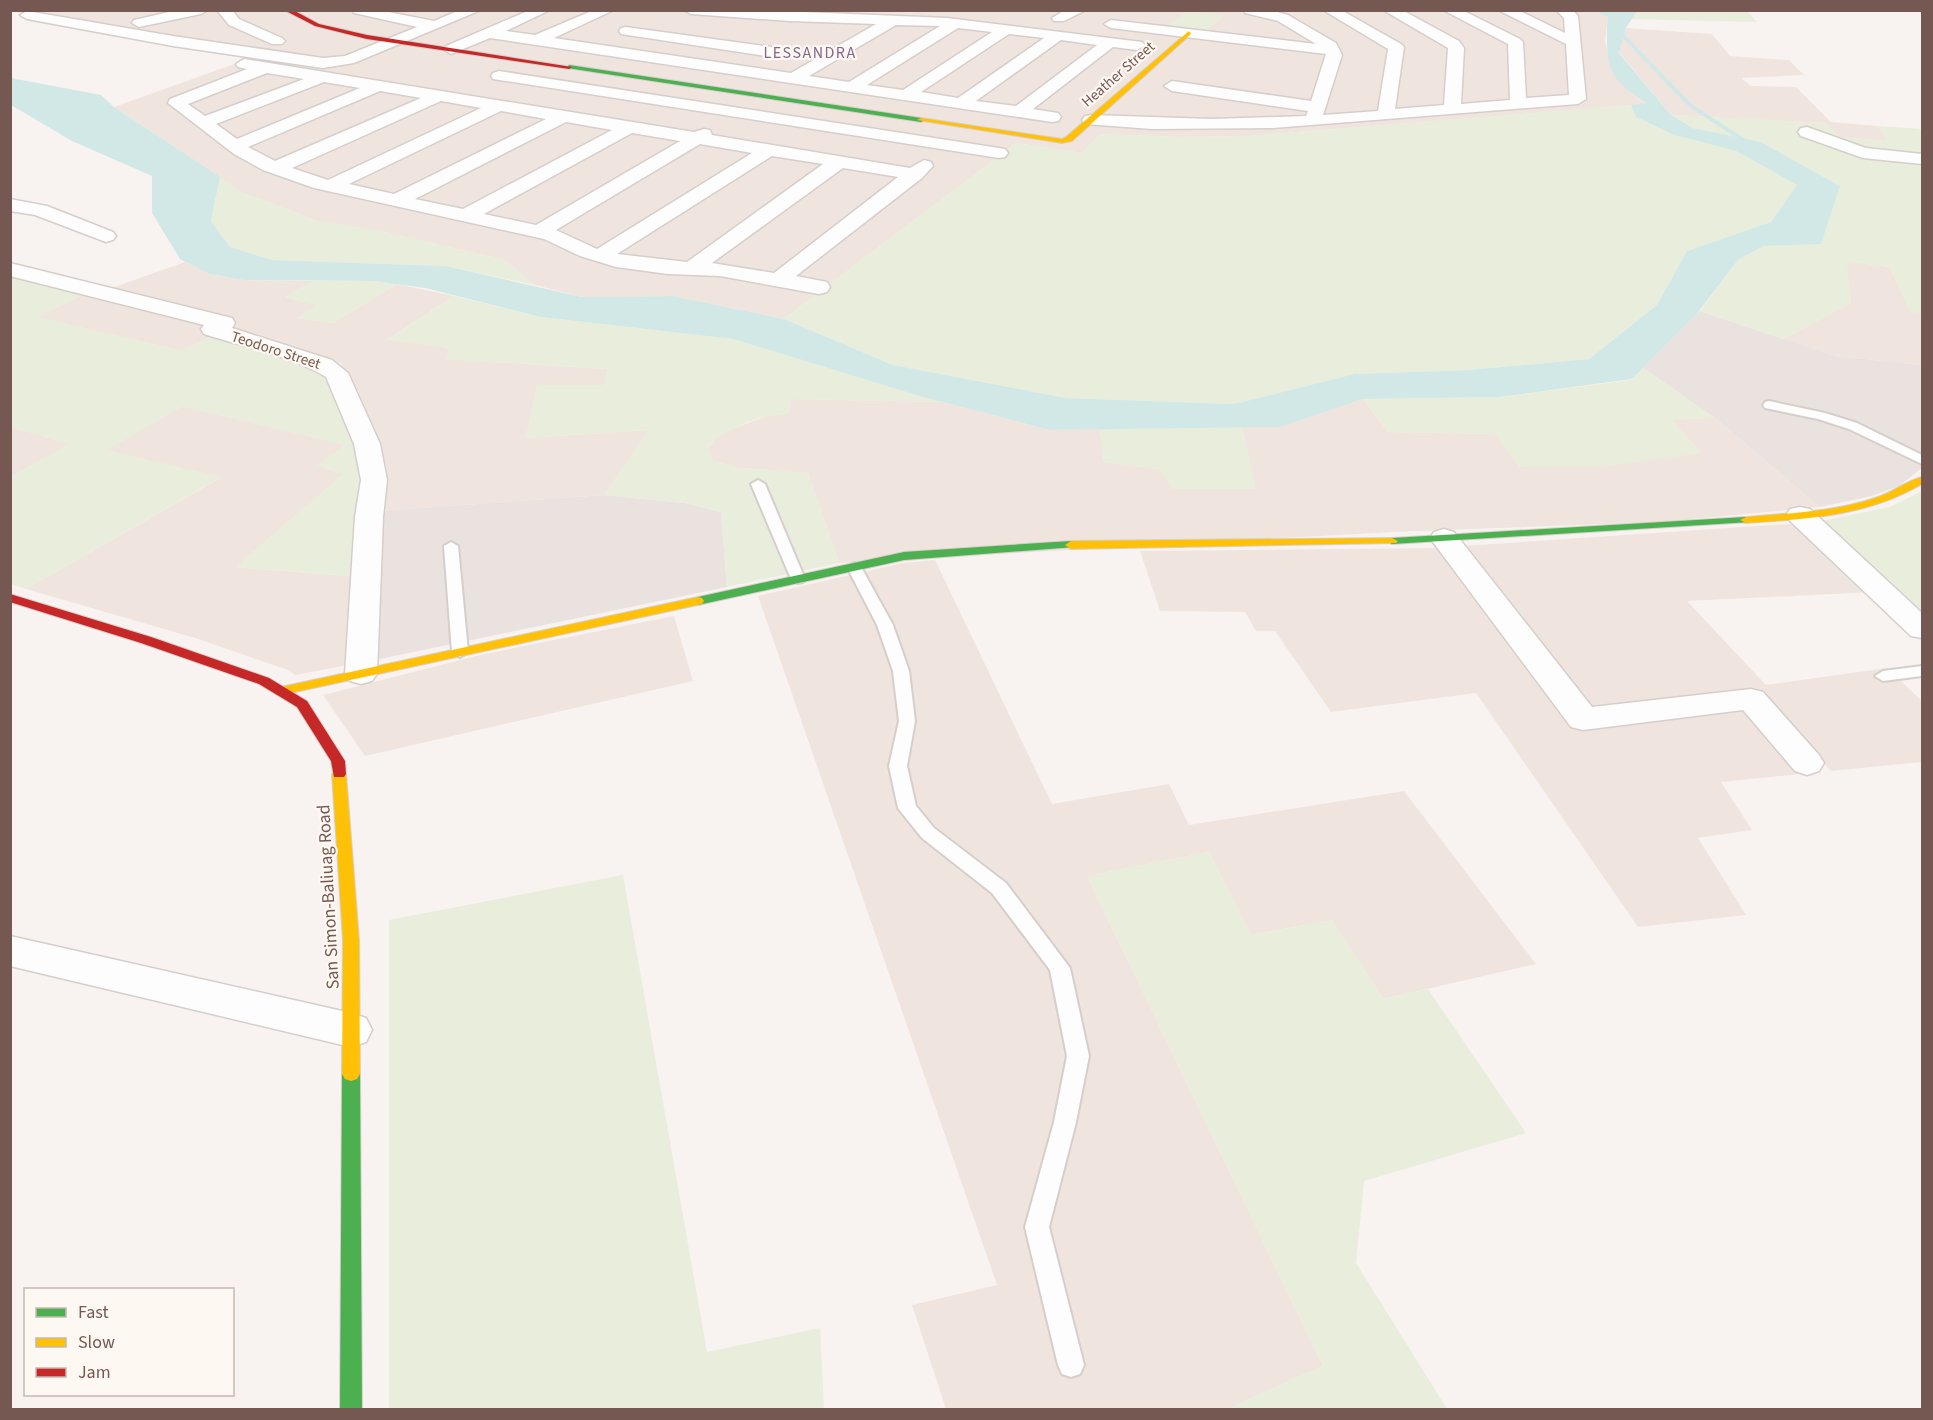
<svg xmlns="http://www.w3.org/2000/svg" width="1933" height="1420" viewBox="0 0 1933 1420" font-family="'Source Sans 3',sans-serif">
<rect width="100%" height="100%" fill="#f8f3f0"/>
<path fill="#f0e5de" d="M484,10L1594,11L1608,17L1605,40L1612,73L1632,93L1647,104L1248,136L1179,137L1101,134L1082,153L1016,143L784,319L673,296L582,297L535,285L504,260L384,232L318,221L243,193L114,107L257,56L319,65L422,34Z
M10,11H471L363,52L326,62Z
M1626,28L1712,34L1730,56L1789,60L1804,75L1741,78L1751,86L1796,87L1831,122L1877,126L1888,141L1840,137L1825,123L1671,115L1619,52Z
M1846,261L1890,267L1910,311L1922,313V365L1835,356L1783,339L1851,303Z
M185,262L209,274L243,280L314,281L285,297L317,305L298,318L333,323L397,284L454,296L388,339L451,348L446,359L608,369L604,385H537L526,438L649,430L604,495L378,511L375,441L341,363L109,289Z
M89,292L215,322L214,335L182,351L36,317Z
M791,399L944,402L1049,430L1100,429L1104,462L1159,469L1255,489L1242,427H1281L1363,399L1388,432L1496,434L1701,453L1671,419L1715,418L1820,507L1659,522L1392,532L839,563L808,473L740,468L712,460L707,448L722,433L769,415L788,414Z
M182,406L346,445L317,466L344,474L236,567L359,577L353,664L295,675L288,670L195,638L26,589L220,478L106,450Z
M11,427L70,444L11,477Z
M1802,523L1875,592L1687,601L1766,685L1887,668L1922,701V762L1831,771L1761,693L1596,712L1463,546Z
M1436,548L1569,727L1740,705L1800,774L1721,782L1752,830L1698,838L1746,915L1638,927L1476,693L1331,712L1275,631H1256L1245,612L1160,611L1140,551Z
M935,560L1052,804L1169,784L1189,825L1404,791L1536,964L1383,999L1332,920L1251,935L1209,852L1087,876L1323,1366L1228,1409H946L912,1305L997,1285L758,596L903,563Z
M674,616L693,681L365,756L323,695L480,655Z"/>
<path fill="#eae2df" d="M1700,311L1835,356L1922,365V468L1899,486L1872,496L1820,507L1715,418L1643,368Z
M604,495L685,503L721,512L727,587L370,661L378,511Z"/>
<path fill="#e8eddc" d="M1746,10L1757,22L1632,19L1637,11Z
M1187,11H1191L1225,15L1205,32L1166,27Z
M1631,105L1636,117L1674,135L1736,151L1797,185L1771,222L1687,251L1657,305L1589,359L1468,370L1354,374L1234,404L1066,398L893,365L784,319L1016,143L1082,153L1101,134L1179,137L1248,136Z
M1671,115L1825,123L1840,137L1887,141L1877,126L1922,129V157L1864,151L1807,129L1798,130L1838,149L1922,162V313L1910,312L1890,267L1847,261L1851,303L1783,339L1700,311L1738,260L1764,246L1821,243L1840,186L1761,142L1693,128Z
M220,177L243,193L318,221L384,232L504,260L535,285L446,266L272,260L230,247L211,221Z
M11,274L89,292L37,317L182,351L214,335L303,362L327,375L363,456L359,577L235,567L343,474L316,466L345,445L182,406L107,450L221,477L26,589L11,584V477L69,444L11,427Z
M314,281H374L397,284L333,323L297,318L316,305L285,297Z
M454,296L541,317L733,339L944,402L791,399L788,414C759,415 729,427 707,447L713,460L740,468L808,473L839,563L727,587L721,512L685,503L604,495L648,430L525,438L537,385H604L608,369L445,359L450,348L387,340Z
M1643,368L1715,418L1672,420L1702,453L1607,466L1519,467L1496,434L1388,432L1363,399L1500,397L1631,380Z
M1242,427L1256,489H1172L1159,469L1104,462L1100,429Z
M1922,491V619L1822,521L1890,507Z
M1209,852L1251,935L1332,920L1383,999L1428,989L1526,1133L1364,1181L1356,1263L1447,1409H1228L1323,1366L1087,876Z
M623,875L707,1352L820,1328L824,1409H389V920Z"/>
<path fill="#d2e8e7" d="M1594,11H1637L1626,28L1619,53L1671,115L1693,128L1761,142L1840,186L1821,244L1764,246L1738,260L1696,315L1632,379L1500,397L1363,399L1281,427L1049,430L920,396L733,339L541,317L425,288L374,281L243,280L209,274L180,259L152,213V176L72,141L11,105V78L101,95L114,107L220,177L211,221L230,247L272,260L446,266L582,297L673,296L784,319L893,365L1066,398L1234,404L1354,374L1468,370L1589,359L1657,305L1687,251L1771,222L1797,185L1736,151L1674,135L1636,117L1631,105L1646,103C1635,95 1620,86 1613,74C1606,62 1606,31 1608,17Z"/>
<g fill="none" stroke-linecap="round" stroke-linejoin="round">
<path fill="#d2e8e7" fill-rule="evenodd" d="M1620,10H1625L1616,26L1693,105L1755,145V147H1751L1689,107L1612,27Z"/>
<g stroke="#d5cecb" stroke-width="4">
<path id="lane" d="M1769,401L1825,413L1857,423L1922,455V464L1849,429L1818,419L1765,408L1763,405L1765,402Z
M758,480L765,484L805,579L803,582L798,583L791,579L751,484Z
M451,542L458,546L468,652L460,657L452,652L444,546Z
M854,563L861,567L893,625L909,671L915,721L907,766L916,806L934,828L1006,883L1070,968L1089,1056L1076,1122L1049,1227L1084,1365L1080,1374L1071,1377L1062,1374L1058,1365L1025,1227L1054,1122L1067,1056L1050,970L992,893L922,838L898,808L889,766L899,721L893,671L877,625L847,567Z
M1922,666V676L1883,681L1875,676L1883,671Z"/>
</g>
<g stroke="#d5cecb" stroke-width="3">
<path id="street" d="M178,10H208L201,14L139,27L132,23L134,20Z
M217,10H232L239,19L282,38L285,41L282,44H272L229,25Z
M352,10H378L434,21L460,10H481L354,63L323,68L173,46L27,19L20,15L27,11L173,36L323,58L345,56L417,27L354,13Z
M530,10H550L506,31L535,35L594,10H614L554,38L791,73L876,24L790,21L691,14L684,10H759L947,18L1142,42L1145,45L1137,50L1113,47L1033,109L1058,113L1061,117L1058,121L1052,122L490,38L451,54L443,49L446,46ZM896,25L940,26L849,82L809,76ZM958,28L992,32L903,90L867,85ZM1009,34L1044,38L958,98L921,92ZM1061,40L1097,45L1016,106L976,101Z
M1065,10H1086L1064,21H1054L1052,18Z
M1243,10H1270L1288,15L1336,43L1342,55L1323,115L1378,111L1388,49L1323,10H1341L1401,44L1404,47L1395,109L1444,105L1448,48L1383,10H1402L1459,41L1464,48L1461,104L1510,100L1508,44L1443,10H1462L1520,39L1523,42L1526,98L1569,95L1566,44L1498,10H1518L1565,33L1564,18L1556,10H1573L1578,16L1586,99L1578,104L1273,128L1152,129L1085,124L1082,120L1085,116L1091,115L1212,119L1306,116L1308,111L1172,91L1164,86L1172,81L1311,101L1326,54L1111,28L1104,24L1111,20L1316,44L1278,21L1245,13Z
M626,27L772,47L780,52L772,57L621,34L619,31L621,28Z
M244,59L694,132L704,129L710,130L712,135L910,168L924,160L931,162L933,166L922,178L796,276L827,282L830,287L827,292L819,294L720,276L668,274L616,267L580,256L544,239L314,188L263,170L234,154L168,103L170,99L247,69L238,67L236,64ZM267,73L304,79L205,116L188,104ZM324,82L360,88L237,139L216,124ZM380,91L421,98L275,161L248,147ZM441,101L481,108L328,180L292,168ZM501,111L546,119L394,194L349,184ZM566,122L612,130L463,209L415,199ZM632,133L680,141L536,225L484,214ZM700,144L752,153L597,249L556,230ZM772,156L823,164L687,262L617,254ZM843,168L898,177L774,273L712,263Z
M499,71L999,148L1005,149L1008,153L1005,157L999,158L493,79L491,76L493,73Z
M1807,127L1866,148L1922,154V164L1863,158L1801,136L1798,132L1801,128Z
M10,199L47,206L113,232L116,236L113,240L106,242L35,215L10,211Z
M10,263L232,318L235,323L232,328L332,360L348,373L380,444L387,480L383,517L377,674L372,681L361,684L350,681L345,674L355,517L361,480L354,444L326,377C297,358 238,345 204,334L201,329L204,325L10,276Z
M1800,507L1810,509L1922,613V638L1911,636L1790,521L1786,515L1790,509Z
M1444,529L1454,532L1592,707L1751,689L1763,692L1819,755L1824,763L1819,771L1807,775L1795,771L1743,710L1583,730L1571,727L1430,538L1434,532Z
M10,936L351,1013L366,1018L372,1030L366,1042L351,1047L10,966Z"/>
</g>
<g stroke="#d7cfcc" stroke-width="2">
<path id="fast" d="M569,65L921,118L925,120L921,122L567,68Z
M1746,517L1752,520L1750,522L1392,544L1386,541L1392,538Z
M1071,541L1077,545L1075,547L904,560L698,605L692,601L698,597L904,552Z
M351,1067L357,1069L360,1074L362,1410H340L342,1074L345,1069Z"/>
</g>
<g stroke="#d7cfcc" stroke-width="2">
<path id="slow" d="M1189,31L1191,34L1072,141L1062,143L917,120L921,118L1062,139L1066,137Z
M1922,477V484C1868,516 1807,519 1746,523L1740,520L1746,517C1789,513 1834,512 1875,498C1892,493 1906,481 1922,477Z
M1392,538L1398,541L1396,543L1071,549L1065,545L1071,541Z
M698,597L702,598L704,601L702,604L281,695L274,691L281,687Z
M339,769L346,774L359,940L360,1074L357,1079L351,1081L345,1079L342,1074L343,940L332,774Z"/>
</g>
<g stroke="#d7cfcc" stroke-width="2">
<path id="jam" d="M284,10H293L319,24L367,35L572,67L569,69L367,39L315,26Z
M10,594L151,637L269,678L307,701L345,761L346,774L344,777H334L331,761L297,707L259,684L141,643L10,602Z"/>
</g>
<use href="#lane" fill="#fefdfd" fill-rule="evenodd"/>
<use href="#street" fill="#fefdfd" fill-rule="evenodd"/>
<use href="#fast" fill="#4caf50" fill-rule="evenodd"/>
<use href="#slow" fill="#ffc107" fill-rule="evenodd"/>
<use href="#jam" fill="#c62828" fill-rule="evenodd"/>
</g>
<g text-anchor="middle" stroke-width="4.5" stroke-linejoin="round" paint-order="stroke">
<g font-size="15" fill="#745851" stroke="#fef8f2">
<text transform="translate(1118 74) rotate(-41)" y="5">Heather Street</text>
<text transform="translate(276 350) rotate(18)" y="5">Teodoro Street</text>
</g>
<g font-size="16" letter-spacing="1.5" fill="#7d698f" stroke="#fef8f2">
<text x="810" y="58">LESSANDRA</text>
</g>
<g font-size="18" fill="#745851" stroke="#fef8f2">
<text transform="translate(328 897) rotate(-93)" y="6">San Simon-Baliuag Road</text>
</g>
</g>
<rect width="1933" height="1420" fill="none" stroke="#745851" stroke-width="24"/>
<rect x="24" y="1288" width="210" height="108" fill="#fef8f2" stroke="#c7b8b2" stroke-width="1.5"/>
<rect x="36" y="1308" width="30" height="9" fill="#4caf50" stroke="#c7b8b2" stroke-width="1.5"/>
<text x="78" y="1318" font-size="18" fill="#745851">Fast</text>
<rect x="36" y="1338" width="30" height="9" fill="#ffc107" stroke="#c7b8b2" stroke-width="1.5"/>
<text x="78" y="1348" font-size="18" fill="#745851">Slow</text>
<rect x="36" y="1368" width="30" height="9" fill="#c62828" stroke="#c7b8b2" stroke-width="1.5"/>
<text x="78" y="1378" font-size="18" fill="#745851">Jam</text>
</svg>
